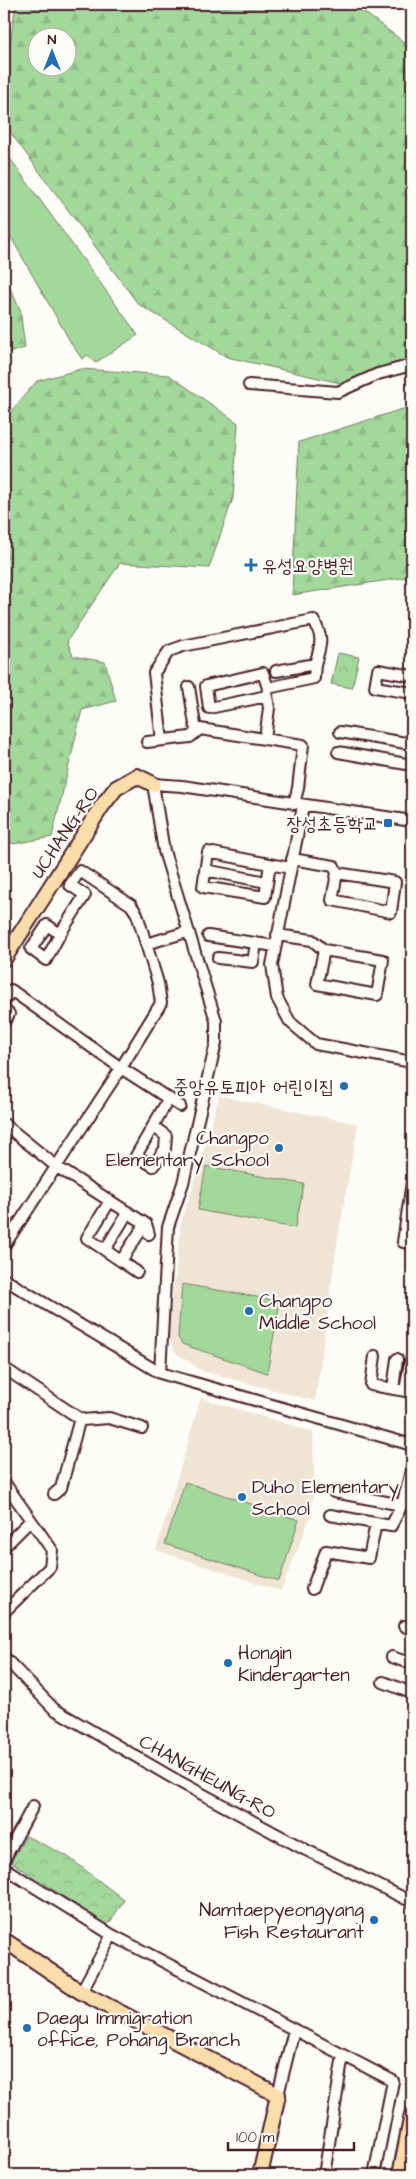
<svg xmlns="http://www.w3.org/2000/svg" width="416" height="2179" viewBox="0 0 416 2179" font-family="'Architects Daughter','Poor Story',sans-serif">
<defs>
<pattern id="forest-firs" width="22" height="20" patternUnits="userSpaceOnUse" patternTransform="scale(1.25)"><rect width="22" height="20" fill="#a3d89b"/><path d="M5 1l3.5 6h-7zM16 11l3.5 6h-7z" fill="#8eb986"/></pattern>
<pattern id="park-crowns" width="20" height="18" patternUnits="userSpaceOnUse" patternTransform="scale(1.25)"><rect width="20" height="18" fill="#a3d89b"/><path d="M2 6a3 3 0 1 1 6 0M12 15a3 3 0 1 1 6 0" fill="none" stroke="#8eb986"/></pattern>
</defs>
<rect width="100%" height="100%" fill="#fdfcf7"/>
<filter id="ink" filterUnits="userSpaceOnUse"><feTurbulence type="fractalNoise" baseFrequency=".02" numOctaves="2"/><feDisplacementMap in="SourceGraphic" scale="10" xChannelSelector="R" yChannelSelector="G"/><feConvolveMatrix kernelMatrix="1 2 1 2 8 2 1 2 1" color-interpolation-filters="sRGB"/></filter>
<g filter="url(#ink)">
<path fill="#f0e4d4" d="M219,1096L358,1124L337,1243L315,1401L202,1371L175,1352L168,1337L181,1222L198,1171Z
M201,1398L313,1432L314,1480L311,1515L281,1591L156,1550Z"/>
<path fill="#a3d89b" stroke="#767c63" d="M4,153H6L138,335L95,363L88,355L82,359L71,343L4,225Z
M206,1166L304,1184L295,1228L198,1210Z
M182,1284L280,1301L267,1373L182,1344L178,1337Z
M185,1482L299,1520L279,1581L165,1544Z"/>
<path fill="url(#forest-firs)" stroke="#767c63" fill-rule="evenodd" d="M16,4H353L412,48V367L349,385L227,357L138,304L4,124V83ZM38,38H68V68H38Z
M4,276L20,309L25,348L4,354Z
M81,369L169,375L238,423L233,498L209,568L120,563L67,641L73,656L105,662L116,701L82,710L52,837L13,844L4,833V419L37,381Z
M412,406V509L406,510L408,577L292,595L299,442Z"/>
<path fill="url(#park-crowns)" stroke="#767c63" d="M338,653L359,657L352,688L331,684Z
M26,1836L67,1856L124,1900L110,1922L105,1924L11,1862Z"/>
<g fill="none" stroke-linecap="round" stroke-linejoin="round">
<g stroke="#4a1f2b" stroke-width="14">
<path id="minor" d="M249,385L338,392L378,374L412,365
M412,676L378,670L375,687L412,693
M189,687L196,731
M268,688L314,678L315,664L276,671
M340,732L412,744
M265,739L269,708L267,696L209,708L206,686L263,673L268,688L267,696
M162,740L154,673L169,651L183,646L313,620C324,637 321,645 315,664
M147,742L190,737L200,729L303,745L298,788L294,804
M338,752L412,765
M303,806L272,965L277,998L290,1022L316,1044L412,1062
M292,859L334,866L337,873L332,900L391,912L395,882L337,873
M270,864L265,897L203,887L208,852L290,868
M205,870L266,882
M277,935L312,940L324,950L317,984L377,995L383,960L324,950
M208,936L275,946
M146,944L187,932
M218,958L253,962L256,943
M4,1002L11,990L121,1068L180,1106
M4,1010L9,1014L4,1022
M4,1124L57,1167L146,1224L149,1234
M153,1126L166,1136L165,1149L153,1166L136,1156L169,1098
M412,1182L403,1242L412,1243
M110,1201L87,1238L121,1261
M4,1246L121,1068L161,1003L158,983L137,914L131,905L80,871L70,885L85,895L60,934L47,925L31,949L46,960L60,934
M105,1250L128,1212
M137,1272L121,1261L145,1224
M4,1279L160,1373L412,1445
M375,1356L371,1385L412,1392
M4,1368L82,1420L109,1418L142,1428
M160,1373L168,1227L183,1183L216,1043V1021L164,851L153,784L182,786L412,821
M393,1389L397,1359
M405,1391L410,1362
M4,1482L52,1550L50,1567L4,1612
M334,1492L402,1505L412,1467
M54,1494L61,1488L80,1418
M330,1515L391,1526L402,1505
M4,1547L31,1520
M312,1589L326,1551L369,1558L376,1523
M404,1626L412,1629
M4,1657L54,1709L178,1781L306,1850L412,1902
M392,1657L412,1664
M383,1682L412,1693
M4,1860L33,1806
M4,1868L112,1935L393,2081L374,2175
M81,1992L112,1935
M278,2095L294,2030
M324,2175L343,2055"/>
</g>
<g stroke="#4a1f2b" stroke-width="18">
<path id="major" d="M4,959L102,806L116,788L137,776L153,784
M4,1940L81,1992L278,2095L260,2175
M400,2175L412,2114"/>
</g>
<use href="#minor" stroke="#fdfcf7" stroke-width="10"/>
<use href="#major" stroke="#fbddab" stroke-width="14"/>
</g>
</g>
<g fill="#1f6fb2" stroke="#fdfcf7" stroke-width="2">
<path d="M248.5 557.5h5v5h5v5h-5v5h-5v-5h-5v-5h5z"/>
<rect x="383" y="818" width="10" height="10" rx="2.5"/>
<circle cx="344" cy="1086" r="5"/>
<circle cx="279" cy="1148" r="5"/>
<circle cx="249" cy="1311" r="5"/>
<circle cx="242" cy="1497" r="5"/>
<circle cx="228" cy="1663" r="5"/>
<circle cx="374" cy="1920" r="5"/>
<circle cx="27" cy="2028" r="5"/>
</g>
<g text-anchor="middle" stroke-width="4.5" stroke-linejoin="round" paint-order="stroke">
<g font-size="19" fill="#4a1f2b" stroke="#fdfcf7" text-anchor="start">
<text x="262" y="572">유성요양병원</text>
<text x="378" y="830" text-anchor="end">장성초등학교</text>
<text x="334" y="1093" text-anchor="end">중앙유토피아 어린이집</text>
<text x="269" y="1144" text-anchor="end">Changpo<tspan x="269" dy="22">Elementary School</tspan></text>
<text x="259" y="1307">Changpo<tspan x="259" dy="22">Middle School</tspan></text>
<text x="252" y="1493">Duho Elementary<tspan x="252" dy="22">School</tspan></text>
<text x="238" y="1659">Hongin<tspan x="238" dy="22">Kindergarten</tspan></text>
<text x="364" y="1916" text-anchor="end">Namtaepyeongyang<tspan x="364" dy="22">Fish Restaurant</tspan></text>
<text x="37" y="2024">Daegu Immigration<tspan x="37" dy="22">office, Pohang Branch</tspan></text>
</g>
<g font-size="19" fill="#4a1f2b" stroke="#fdfcf7">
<text transform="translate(64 832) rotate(-56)" y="7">UCHANG-RO</text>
<text transform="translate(208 1776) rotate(29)" y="7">CHANGHEUNG-RO</text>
</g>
</g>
<rect width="416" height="2179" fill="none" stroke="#fdfcf7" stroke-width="20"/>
<rect x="10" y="10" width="396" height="2159" fill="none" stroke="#4a1f2b" stroke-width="2" filter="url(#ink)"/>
<g transform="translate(52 52)"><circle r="24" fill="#fdfcf7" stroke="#b5a4a5"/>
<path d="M0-4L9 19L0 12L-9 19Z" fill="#1f6fb2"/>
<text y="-8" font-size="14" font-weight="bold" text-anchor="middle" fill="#4a1f2b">N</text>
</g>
<path d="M228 2142v8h126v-8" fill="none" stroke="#4a1f2b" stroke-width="2.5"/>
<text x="236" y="2142" font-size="15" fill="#4a1f2b" stroke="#fdfcf7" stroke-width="4" paint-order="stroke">100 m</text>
</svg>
